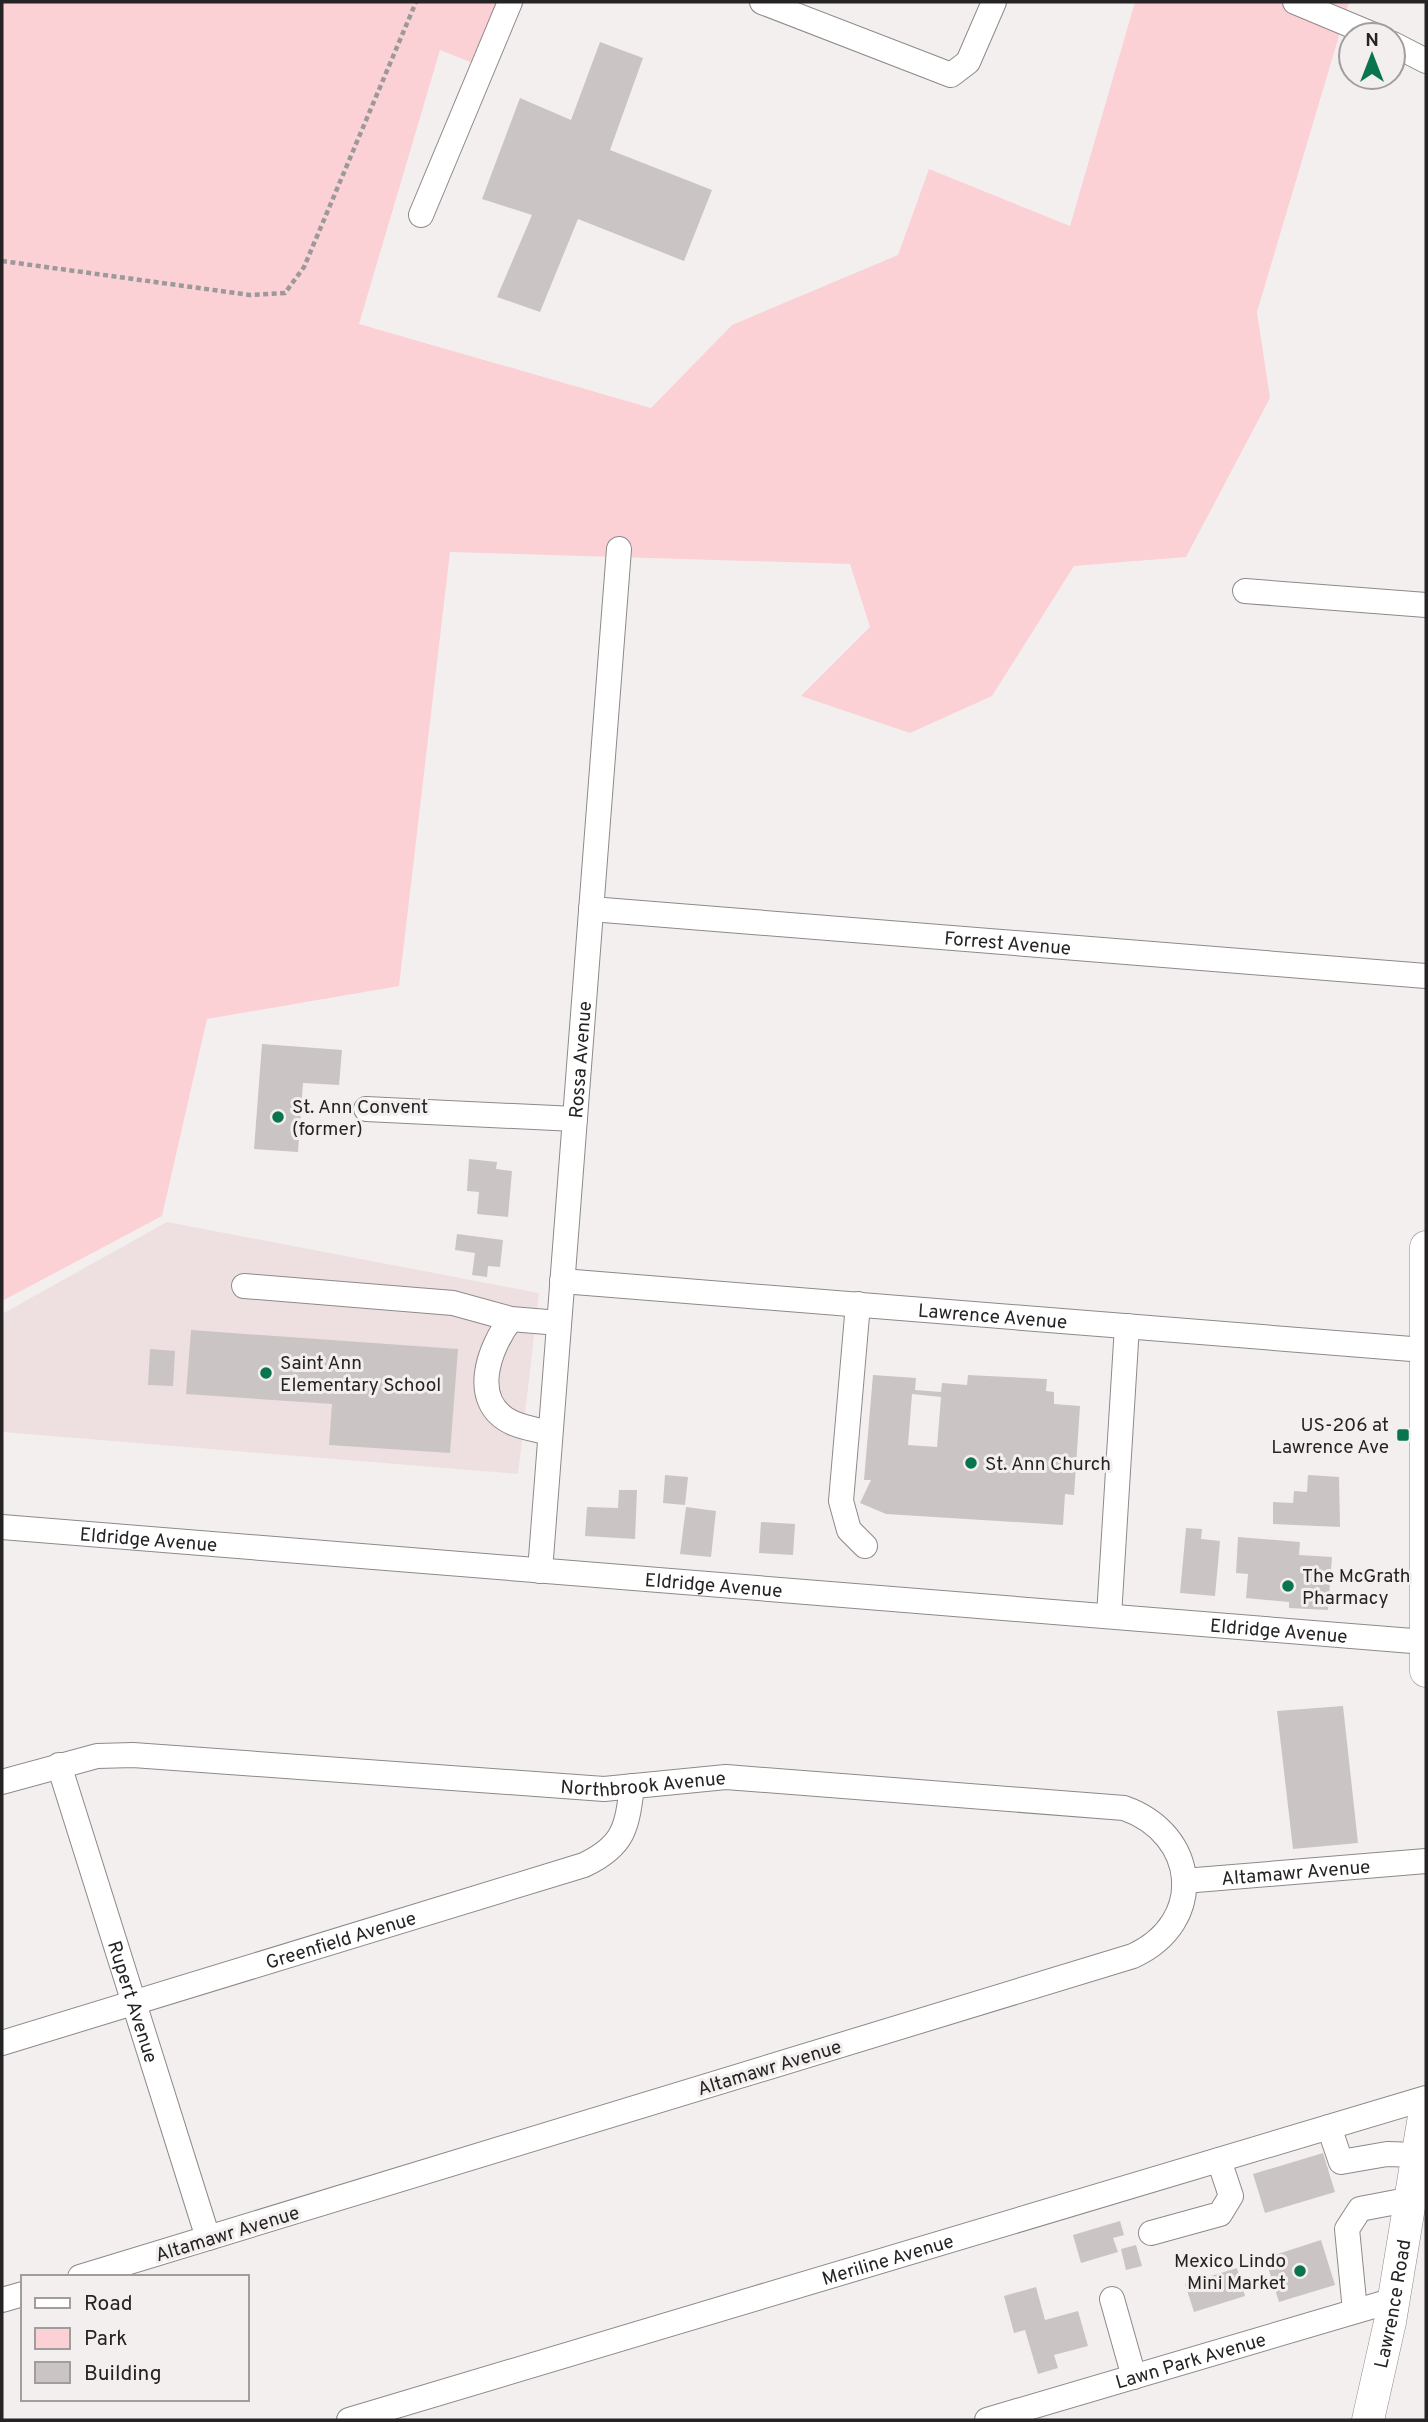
<svg xmlns="http://www.w3.org/2000/svg" width="1428" height="2422" viewBox="0 0 1428 2422" font-family="Overpass,sans-serif">
<rect width="100%" height="100%" fill="#f4efef"/>
<path fill="#eee0e1" d="M167,1222L539,1293L518,1474L2,1432V1314Z"/>
<path fill="#fbd1d6" d="M2,2H505L478,65L440,50L359,324L651,408L732,325L898,255L929,169L1070,226L1135,2H1349L1257,312L1270,398L1186,557L1074,566L992,696L910,733L801,696L870,627L850,564L450,552L399,986L207,1019L162,1216L2,1301Z"/>
<path fill="#cac4c5" fill-rule="evenodd" d="M600,42L643,58L610,150L712,190L684,261L578,219L540,312L497,297L532,215L482,199L520,98L571,120Z
M262,1044L342,1050L339,1085L303,1083L298,1152L254,1149Z
M469,1159L497,1162L496,1169L512,1171L508,1217L477,1214L479,1192L467,1191Z
M457,1234L503,1240L500,1267L488,1266L487,1277L472,1275L475,1253L455,1250Z
M191,1330L458,1349L450,1453L329,1445L332,1404L186,1394Z
M150,1349L175,1351L173,1386L148,1385Z
M873,1375L916,1378L915,1390L941,1392L942,1383L967,1385L968,1375L1047,1379L1046,1391L1054,1392V1404L1080,1406L1074,1495L1065,1494L1063,1525L886,1514L860,1503L871,1480H864ZM912,1394L941,1397L937,1447L908,1445Z
M665,1475L688,1477L685,1505L663,1503Z
M1308,1475L1339,1477L1340,1527L1273,1524V1502L1293,1503L1294,1491L1307,1492Z
M619,1490H637L635,1539L585,1536L587,1507L618,1508Z
M686,1507L716,1511L711,1557L680,1554Z
M761,1522L795,1524L793,1555L759,1553Z
M1186,1528L1202,1529L1201,1539L1220,1541L1215,1596L1180,1593Z
M1238,1537L1300,1542L1299,1555L1332,1557L1328,1610L1289,1608V1602L1246,1598L1248,1574L1236,1573Z
M1343,1706L1358,1843L1293,1849L1277,1711Z
M1323,2153L1335,2192L1265,2213L1253,2174Z
M1120,2221L1124,2235L1113,2238L1118,2252L1081,2263L1073,2235Z
M1321,2240L1335,2285L1279,2302L1265,2258Z
M1136,2245L1142,2266L1126,2270L1121,2249Z
M1237,2268L1245,2296L1194,2312L1185,2284Z
M1036,2287L1045,2320L1078,2311L1088,2346L1054,2355L1058,2368L1038,2374L1025,2330L1014,2333L1004,2296Z"/>
<g fill="none" stroke-linecap="round" stroke-linejoin="round">
<g stroke="#8e8989" stroke-width="26">
<g id="minor">
<path d="M762,2L951,75L968,62L994,2"/>
<path d="M1295,2L1374,35"/>
<path d="M1393,44L1426,61"/>
<path d="M421,215L510,2"/>
<path d="M1245,591L1426,605"/>
<path id="s1" d="M591,909L1426,976"/>
<path d="M366,1109L575,1119"/>
<path id="s2" d="M562,1281L1424,1350"/>
<path d="M244,1286L453,1303L511,1319L559,1323"/>
<path d="M858,1304L841,1501L849,1530L865,1546"/>
<path d="M511,1319C489,1347 468,1403 513,1423C524,1428 538,1430 550,1433"/>
<path id="s3" d="M2,1527L1425,1642"/>
<path id="s4" d="M540,1571L619,549"/>
<path d="M1109,1616L1127,1326"/>
<path id="s5" d="M59,1765L208,2238"/>
<path id="s6" d="M2,1782L97,1756L133,1755L604,1789L726,1777L1124,1808C1198,1834 1207,1922 1133,1956L80,2277"/>
<path id="s7" d="M1184,1881L1426,1861"/>
<path id="s8" d="M2,2043L584,1865C624,1846 627,1828 632,1786"/>
<path d="M1329,2127L1341,2162L1387,2154L1419,2155"/>
<path d="M1151,2233L1220,2214L1231,2196L1219,2160"/>
<path d="M1112,2299L1134,2377"/>
<path d="M2,2300L23,2294"/>
<path d="M1355,2311L1347,2229L1360,2209L1412,2199"/>
<path id="s9" d="M349,2420L1426,2098"/>
<path id="s10" d="M987,2420L1394,2300"/>
</g>
</g>
<g stroke="#8e8989" stroke-width="33">
<g id="major">
<path d="M1426,1247V1671"/>
<path id="s11" d="M1368,2420L1390,2322L1426,2104"/>
</g>
</g>
<path stroke="#9c9999" stroke-width="4.5" stroke-dasharray="5 3.5" stroke-linecap="butt" d="M2,261L250,295L285,293L304,267L416,2"/>
<use href="#minor" stroke="#fff" stroke-width="24"/>
<use href="#major" stroke="#fff" stroke-width="32"/>
</g>
<g fill="#09754e" stroke="#f4efef" stroke-width="2.5">
<circle cx="278" cy="1117" r="7"/>
<circle cx="266" cy="1373" r="7"/>
<rect x="1396" y="1428" width="14" height="14" rx="3.5"/>
<circle cx="971" cy="1463" r="7"/>
<circle cx="1288" cy="1586" r="7"/>
<circle cx="1300" cy="2271" r="7"/>
</g>
<g text-anchor="middle" stroke-width="6" stroke-linejoin="round" paint-order="stroke">
<g font-size="19" fill="#252324" stroke="#f4efef">
<text dy="7" stroke="none"><textPath href="#s1" startOffset="418">Forrest Avenue</textPath></text>
<text dy="7" stroke="none"><textPath href="#s4" startOffset="513">Rossa Avenue</textPath></text>
<text dy="7" stroke="none"><textPath href="#s2" startOffset="432">Lawrence Avenue</textPath></text>
<text dy="7" stroke="none"><textPath href="#s3" startOffset="147">Eldridge Avenue</textPath></text>
<text dy="7" stroke="none"><textPath href="#s3" startOffset="714">Eldridge Avenue</textPath></text>
<text dy="7" stroke="none"><textPath href="#s3" startOffset="1281">Eldridge Avenue</textPath></text>
<text dy="7" stroke="none"><textPath href="#s6" startOffset="646">Northbrook Avenue</textPath></text>
<text dy="7" stroke="none"><textPath href="#s7" startOffset="112">Altamawr Avenue</textPath></text>
<text dy="7" stroke="none"><textPath href="#s8" startOffset="354">Greenfield Avenue</textPath></text>
<text dy="7" stroke="none"><textPath href="#s5" startOffset="248">Rupert Avenue</textPath></text>
<text transform="translate(769 2067) rotate(-17)" y="7">Altamawr Avenue</text>
<text transform="translate(227 2233) rotate(-17)" y="7">Altamawr Avenue</text>
<text dy="7" stroke="none"><textPath href="#s9" startOffset="562">Meriline Avenue</textPath></text>
<text dy="7" stroke="none"><textPath href="#s11" startOffset="119">Lawrence Road</textPath></text>
<text dy="7" stroke="none"><textPath href="#s10" startOffset="212">Lawn Park Avenue</textPath></text>
</g>
<g font-size="19" fill="#252324" stroke="#f4efef" text-anchor="start">
<text x="292" y="1113">St. Ann Convent<tspan x="292" dy="22">(former)</tspan></text>
<text x="280" y="1369">Saint Ann<tspan x="280" dy="22">Elementary School</tspan></text>
<text x="1389" y="1431" text-anchor="end">US-206 at<tspan x="1389" dy="22">Lawrence Ave</tspan></text>
<text x="985" y="1470">St. Ann Church</text>
<text x="1302" y="1582">The McGrath<tspan x="1302" dy="22">Pharmacy</tspan></text>
<text x="1286" y="2267" text-anchor="end">Mexico Lindo<tspan x="1286" dy="22">Mini Market</tspan></text>
</g>
</g>
<rect width="1428" height="2422" fill="none" stroke="#252324" stroke-width="7"/>
<rect x="21" y="2275" width="228" height="126" fill="#f4efef" stroke="#a19d9e" stroke-width="2"/>
<rect x="35" y="2298" width="35" height="10" fill="#ffffff" stroke="#a19d9e" stroke-width="2"/>
<text x="84" y="2310" font-size="21" fill="#252324">Road</text>
<rect x="35" y="2328" width="35" height="21" fill="#fbd1d6" stroke="#a19d9e" stroke-width="2"/>
<text x="84" y="2345" font-size="21" fill="#252324">Park</text>
<rect x="35" y="2362" width="35" height="21" fill="#cac4c5" stroke="#a19d9e" stroke-width="2"/>
<text x="84" y="2380" font-size="21" fill="#252324">Building</text>
<g transform="translate(1372 56)"><circle r="33" fill="#f4efef" stroke="#a19d9e" stroke-width="2"/>
<path d="M0-5L12 26L0 18L-12 26Z" fill="#09754e"/>
<text y="-10" font-size="19" font-weight="bold" text-anchor="middle" fill="#252324">N</text>
</g>
</svg>
